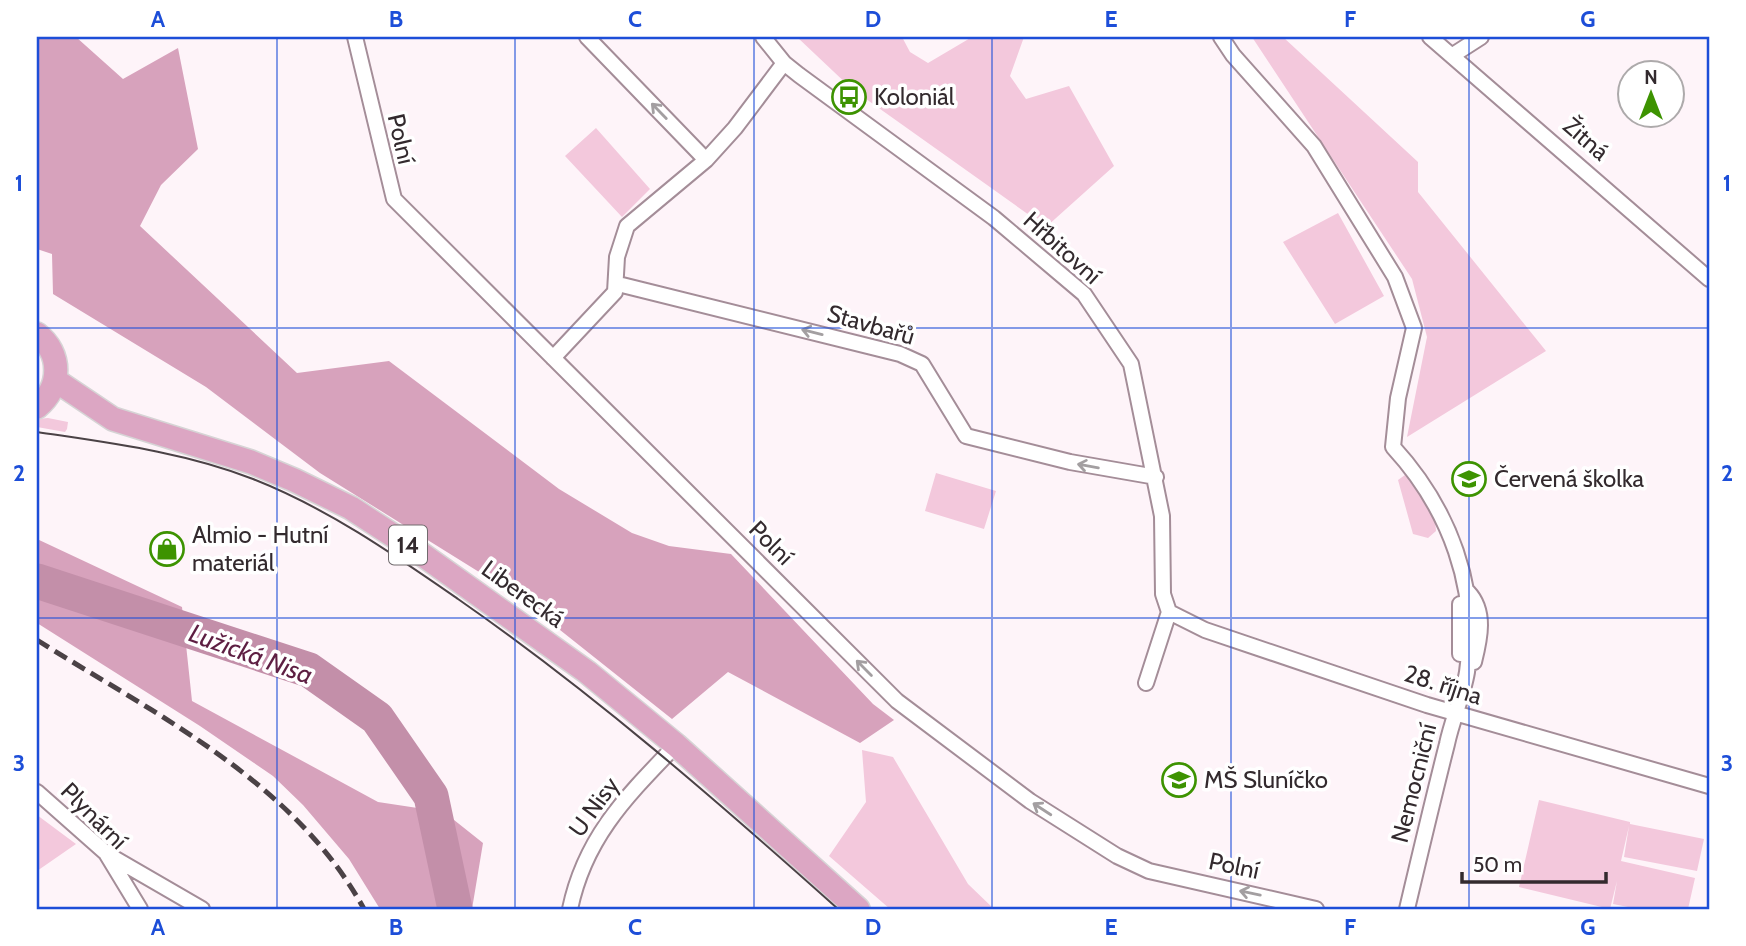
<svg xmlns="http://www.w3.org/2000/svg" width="1746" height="946" viewBox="0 0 1746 946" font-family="Cabin,sans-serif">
<rect width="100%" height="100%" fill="#fef4f9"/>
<path fill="#f3c8dc" d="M797,37H902L910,52L928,63L972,37H1024L1010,76L1026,99L1069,86L1114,166L1046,227L852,89Z
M1252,37H1283L1418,162V192L1546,351L1407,437L1427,337L1412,279Z
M596,128L650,189L622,217L565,156Z
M1338,213L1384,296L1335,324L1283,242Z
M48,418L68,422L67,429L65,432L37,427V419Z
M936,473L996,491L984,529L925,511Z
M1405,475C1419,485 1436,513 1436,531L1428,538L1413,534L1398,480Z
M862,750L893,757L968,884L994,909H890L829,856L866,802Z
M1539,800L1630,822V824L1704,839L1697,871L1624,857L1629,826L1621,861L1695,878L1688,909H1638L1613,904L1617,881L1610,909L1519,887Z
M37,815L76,844L37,871Z"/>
<path fill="#d7a2bc" d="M37,37H76L123,79L178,48L198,149L161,185L140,226L297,373L389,361L559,489L632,533L669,546L731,554L873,704L894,720L860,743L728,672L672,719L516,595L320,473L206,387L53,294L52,254L37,249Z
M37,539L182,607L192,701L378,802L444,812L483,843L472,909H380L349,859L303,805L273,776L200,726L37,623Z"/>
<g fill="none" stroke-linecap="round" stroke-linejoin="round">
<path stroke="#c38fa9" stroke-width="6" d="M37,581L40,582"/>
<path stroke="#c38fa9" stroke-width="35" d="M37,581L309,670L377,718L431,796L455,909"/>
<g stroke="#a48d98" stroke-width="18">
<path id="street" d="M355,37L394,199L897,701L1030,801L1117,856L1149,871L1316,909
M587,37L706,160
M763,37L784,63L799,75L994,218L1084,294L1131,364L1162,516L1163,594L1169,612L1146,683
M1221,37L1233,55L1314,146L1395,277L1414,328L1398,398L1393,447C1449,508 1480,589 1467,672C1463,696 1452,720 1447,744C1433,799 1420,854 1407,909
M1430,37L1709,279
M1453,55L1481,37
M618,284L900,354L922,364L966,436L1070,462L1156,477
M553,358L615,292L617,257L627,226L706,160L735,128L784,63
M1468,592C1486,611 1480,638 1474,662
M1169,612L1205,630L1427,705L1709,786
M1460,654V604
M37,792L106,853L140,909
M107,854L202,909
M570,909C585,837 627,796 676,745"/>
</g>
<g stroke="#d6d4d5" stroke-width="26">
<path id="primary" d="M37,334C62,353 62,387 37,407
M55,380L113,419L251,462L294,480L351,508L420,553L587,672L676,745L858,909"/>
</g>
<use href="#street" stroke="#fff" stroke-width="14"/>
<use href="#primary" stroke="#dca6c3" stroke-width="23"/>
<path stroke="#4b4246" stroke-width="2" d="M37,432C110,443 184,452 253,479C327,508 393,554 458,599C593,693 716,800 838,909"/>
<path stroke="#4b4246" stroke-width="5" stroke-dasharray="14 7" stroke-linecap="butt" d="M37,640C156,715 294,781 364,909"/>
</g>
<defs><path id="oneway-shaft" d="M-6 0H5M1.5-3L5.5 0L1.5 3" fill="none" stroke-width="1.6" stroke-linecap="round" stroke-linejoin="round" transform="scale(1.75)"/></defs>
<g stroke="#a39fa1">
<use href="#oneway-shaft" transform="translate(659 111) rotate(-134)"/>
<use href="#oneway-shaft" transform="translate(812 332) rotate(-166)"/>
<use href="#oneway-shaft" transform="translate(1088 466) rotate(-170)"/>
<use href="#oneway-shaft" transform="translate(864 668) rotate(-135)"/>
<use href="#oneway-shaft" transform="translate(1042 809) rotate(-147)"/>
<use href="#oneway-shaft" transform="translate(1250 893) rotate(-168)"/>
</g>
<path fill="none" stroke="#1d4ed8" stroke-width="2" stroke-opacity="0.55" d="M277,37V909M515,37V909M754,37V909M992,37V909M1231,37V909M1469,37V909M37,328H1709M37,618H1709"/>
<defs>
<g id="bus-ring" transform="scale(1.75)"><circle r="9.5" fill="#fff" stroke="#3d9301" stroke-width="1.5"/><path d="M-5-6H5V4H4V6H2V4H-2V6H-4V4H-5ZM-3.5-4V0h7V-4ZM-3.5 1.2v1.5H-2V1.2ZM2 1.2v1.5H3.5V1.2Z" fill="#3d9301"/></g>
<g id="school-ring" transform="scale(1.75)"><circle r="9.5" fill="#fff" stroke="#3d9301" stroke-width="1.5"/><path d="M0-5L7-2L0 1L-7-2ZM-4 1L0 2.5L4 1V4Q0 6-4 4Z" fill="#3d9301"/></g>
<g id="shop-ring" transform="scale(1.75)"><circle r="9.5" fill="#fff" stroke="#3d9301" stroke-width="1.5"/><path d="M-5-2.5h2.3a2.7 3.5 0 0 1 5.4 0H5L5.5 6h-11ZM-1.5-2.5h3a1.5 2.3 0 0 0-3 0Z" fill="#3d9301"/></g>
</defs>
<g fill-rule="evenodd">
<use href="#bus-ring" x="849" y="97"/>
<use href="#school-ring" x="1469" y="479"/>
<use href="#shop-ring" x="167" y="549"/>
<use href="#school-ring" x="1179" y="780"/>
</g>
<g text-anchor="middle" stroke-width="7" stroke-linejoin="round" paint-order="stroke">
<rect fill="#fff" stroke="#706a6d" stroke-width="2" x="389" y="525.5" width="38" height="39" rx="5"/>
<g font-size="23" font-weight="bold" fill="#332a2e">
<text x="408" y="553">14</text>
</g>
<g font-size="24" fill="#332a2e" stroke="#fff" text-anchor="start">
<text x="874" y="105">Koloniál</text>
<text x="1494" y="487">Červená školka</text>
<text x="192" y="543">Almio - Hutní<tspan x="192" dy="28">materiál</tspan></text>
<text x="1204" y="788">MŠ Sluníčko</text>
</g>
<g font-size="24" fill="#332a2e" stroke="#fff">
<text transform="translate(401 139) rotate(77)" y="8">Polní</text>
<text transform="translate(1586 139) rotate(41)" y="8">Žitná</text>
<text transform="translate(1062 248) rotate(42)" y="8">Hřbitovní</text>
<text transform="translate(871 325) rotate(16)" y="8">Stavbařů</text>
<text transform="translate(771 543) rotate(45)" y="8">Polní</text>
<text transform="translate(523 594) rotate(36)" y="8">Liberecká</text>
<text transform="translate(1443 685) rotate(18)" y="8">28. října</text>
<text transform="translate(1414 783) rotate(-76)" y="8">Nemocniční</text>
<text transform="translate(594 807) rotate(-54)" y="8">U Nisy</text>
<text transform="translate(94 816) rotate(45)" y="8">Plynární</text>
<text transform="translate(1234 866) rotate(12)" y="8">Polní</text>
</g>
<g font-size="26" font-style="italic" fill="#5d1e42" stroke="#fff">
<text transform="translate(251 654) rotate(20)" y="9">Lužická Nisa</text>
</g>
</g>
<rect width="1746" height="946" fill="none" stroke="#ffffff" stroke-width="77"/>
<g transform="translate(1651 94)"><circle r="33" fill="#ffffff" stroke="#adaaab" stroke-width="2"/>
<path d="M0-5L12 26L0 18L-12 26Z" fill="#3d9301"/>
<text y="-10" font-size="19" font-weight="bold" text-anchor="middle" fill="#332a2e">N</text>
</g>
<path d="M1462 872v10h144v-10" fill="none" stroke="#332a2e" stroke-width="3.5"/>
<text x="1473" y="872" font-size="21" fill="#332a2e" stroke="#ffffff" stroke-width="5" paint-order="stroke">50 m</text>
<rect x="38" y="38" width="1670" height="870" fill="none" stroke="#1d4ed8" stroke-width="2.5"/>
<g font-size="23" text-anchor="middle" font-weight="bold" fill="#1d4ed8">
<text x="158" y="27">A</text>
<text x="396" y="27">B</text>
<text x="635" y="27">C</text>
<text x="873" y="27">D</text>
<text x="1111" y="27">E</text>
<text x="1350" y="27">F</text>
<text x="1588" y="27">G</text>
<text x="19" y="191">1</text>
<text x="1727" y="191">1</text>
<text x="19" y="481">2</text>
<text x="1727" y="481">2</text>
<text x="19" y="771">3</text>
<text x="1727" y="771">3</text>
<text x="158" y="935">A</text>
<text x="396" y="935">B</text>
<text x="635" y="935">C</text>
<text x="873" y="935">D</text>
<text x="1111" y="935">E</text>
<text x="1350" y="935">F</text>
<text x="1588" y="935">G</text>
</g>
</svg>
